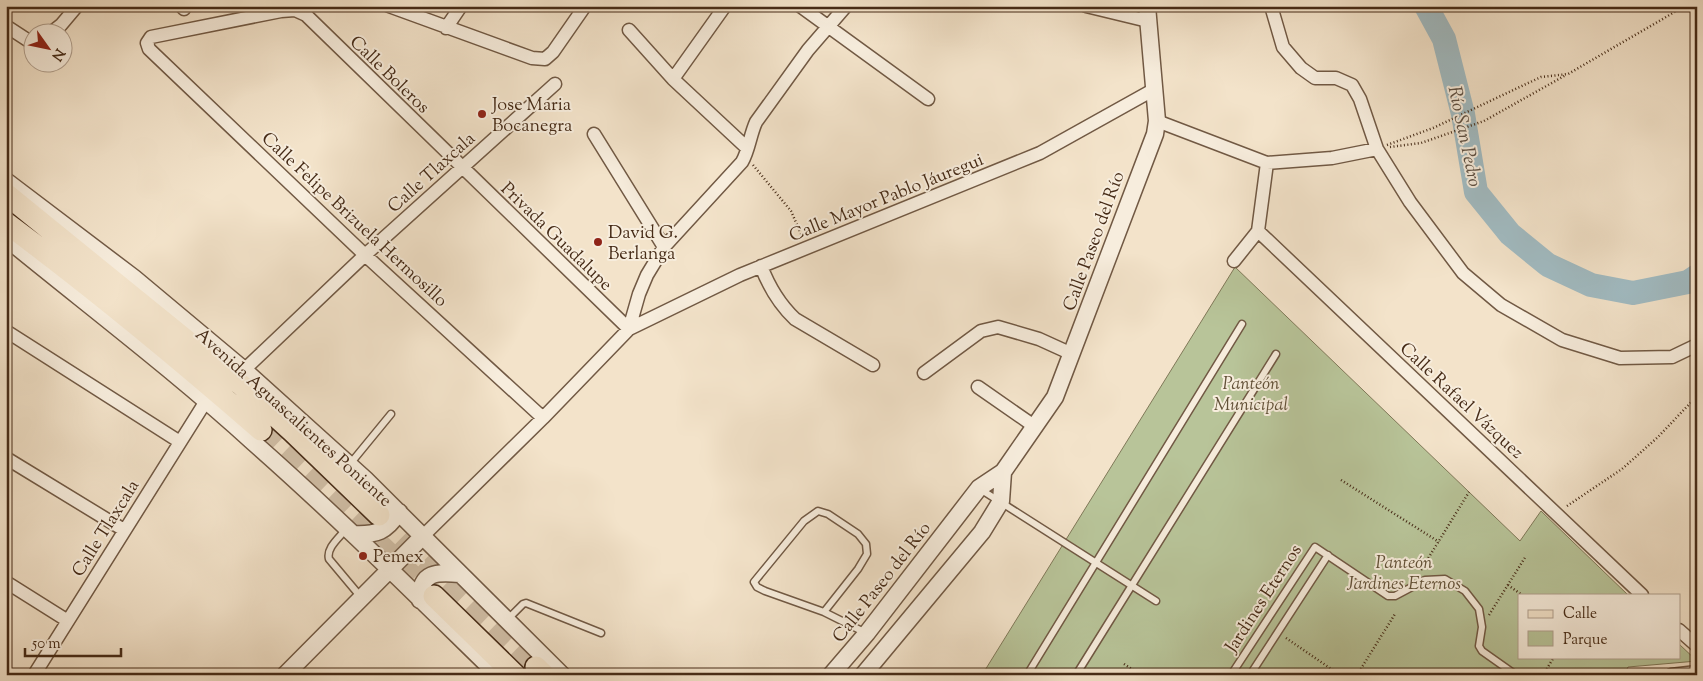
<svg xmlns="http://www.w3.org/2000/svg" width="1703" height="681" viewBox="0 0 1703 681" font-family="'Sorts Mill Goudy',serif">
<rect width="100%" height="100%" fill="#f3e3ca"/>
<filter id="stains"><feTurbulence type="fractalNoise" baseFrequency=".004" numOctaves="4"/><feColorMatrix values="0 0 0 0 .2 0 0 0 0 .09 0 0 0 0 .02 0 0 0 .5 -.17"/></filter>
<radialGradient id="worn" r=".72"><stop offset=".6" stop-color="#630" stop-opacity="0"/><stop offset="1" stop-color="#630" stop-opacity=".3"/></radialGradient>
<path fill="#b8c499" stroke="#7f7858" d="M1235,267L1520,541L1541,511L1628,595H1519V657H1679V644L1697,661L1628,667L1624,675H982Z"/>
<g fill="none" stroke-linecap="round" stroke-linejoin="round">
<path stroke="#a1bbc2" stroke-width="24" d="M1426,6L1444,39L1463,114L1476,192L1510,234L1548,265L1591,285L1633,293L1688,282L1697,276"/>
<path stroke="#d0bea6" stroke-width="21" stroke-dasharray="21 11" stroke-linecap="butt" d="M261,430L434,596
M379,515L536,667"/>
<g stroke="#715944" stroke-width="9">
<path id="service" d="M350,464L391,414
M980,489L1156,601
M346,529C339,538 326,548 329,559L360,596
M824,612L858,569L867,554L866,544L858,534L828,514L818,511L804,521L754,582L757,587L765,591L824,612L866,633
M508,619L523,604L526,603L601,633
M1027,675L1242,324
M1076,675L1276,354
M1231,675L1315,547L1388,596H1395L1425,580L1445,579L1465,591L1479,609L1482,627L1479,646L1482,651L1516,675
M1250,675L1328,555"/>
</g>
<g stroke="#715944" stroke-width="15">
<path id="minor" d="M181,6L184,9
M389,6L532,58L545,59L553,52L585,6
M800,6L928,99
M1086,6L1148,21
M1271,6L1283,47L1301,68L1315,78H1336L1352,85L1360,99L1377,149L1410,202L1463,273L1501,305L1562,340L1620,358L1672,357L1697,345
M6,26L29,41H32
M446,28L461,6
M629,30L673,79L747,148
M52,32L61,25L77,6
M673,79L725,6
M1157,121L1267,163L1332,158L1377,149
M594,134L664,247
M1258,231L1642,595
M1258,231L1267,163
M1234,261L1258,231
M761,266C769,287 779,304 795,319L873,365
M6,331L180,442
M244,370L365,255L555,84
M924,373L981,331L998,327L1039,339L1072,354
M978,387L1034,426
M543,418L365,255L149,49L147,43L151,37L281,11L295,10L306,15L629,329L740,275L1040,153L1153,90
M6,458L124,530
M422,537L543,418L629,329L639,294L647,275L664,247L742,162C749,150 750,135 756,122L808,50L846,6
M6,582L68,621
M1679,630L1697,646
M34,675L206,401
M1671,675L1697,672"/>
</g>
<g stroke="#715944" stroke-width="19">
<path id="tertiary" d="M6,181L134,278L244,370L365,479L562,675
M6,238C89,306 175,371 254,443C338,517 418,597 498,675
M353,534C377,535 386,532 399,512
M420,600C420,571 437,572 460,574
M285,675L422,537
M831,675L867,633L979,488L1003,472L1055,397L1155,134L1157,121L1147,6
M863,675L982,532L1001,501L1003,472"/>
</g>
<g stroke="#462b17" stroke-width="24">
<path id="primary" d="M6,194L240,384L293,432L379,515
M6,223C94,288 178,358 261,430
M434,596L515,675
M536,667L544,675"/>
</g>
<path stroke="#462b17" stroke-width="2.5" stroke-dasharray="1 2.5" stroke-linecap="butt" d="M1387,145L1433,128L1541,77L1568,74L1685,6
M1390,147L1421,143L1484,121L1566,75
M753,165L791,211L802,236
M1341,480L1439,542
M1567,506L1622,469L1658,437L1697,396
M1421,570L1469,492
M1508,585L1522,595
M1489,615L1526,556
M1286,638L1340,675
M1124,664L1141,675
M1357,675L1395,614
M1543,675L1554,657"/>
<use href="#service" stroke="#f7eddd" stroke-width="6"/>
<use href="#minor" stroke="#f7eddd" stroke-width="12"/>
<use href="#tertiary" stroke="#f7eddd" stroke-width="16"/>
<use href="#primary" stroke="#f3e3ca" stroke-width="21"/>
</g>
<g fill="#8f2418" stroke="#f7eddd" stroke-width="2">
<circle cx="482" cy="114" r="5"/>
<circle cx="598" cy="242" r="5"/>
<circle cx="363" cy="556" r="5"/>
</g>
<g text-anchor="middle" stroke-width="4" stroke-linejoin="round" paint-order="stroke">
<g font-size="18" fill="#462b17" stroke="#f7eddd">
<text transform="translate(390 74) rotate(44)" y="6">Calle Boleros</text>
<text transform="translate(431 172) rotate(-42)" y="6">Calle Tlaxcala</text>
<text transform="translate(886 197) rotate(-22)" y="6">Calle Mayor Pablo Jáuregui</text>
<text transform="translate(355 219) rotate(43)" y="6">Calle Felipe Brizuela Hermosillo</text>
<text transform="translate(557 236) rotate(44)" y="6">Privada Guadalupe</text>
<text transform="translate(1093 241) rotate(-70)" y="6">Calle Paseo del Río</text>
<text transform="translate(1462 400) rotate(43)" y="6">Calle Rafael Vázquez</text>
<text transform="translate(294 417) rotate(42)" y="6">Avenida Aguascalientes Poniente</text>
<text transform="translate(105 528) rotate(-58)" y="6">Calle Tlaxcala</text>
<text transform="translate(881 582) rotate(-52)" y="6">Calle Paseo del Río</text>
<text transform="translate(1263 598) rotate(-57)" y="6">Jardines Eternos</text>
</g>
<g font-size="18" fill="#462b17" stroke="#f7eddd" text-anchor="start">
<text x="492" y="110">Jose Maria<tspan x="492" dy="21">Bocanegra</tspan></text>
<text x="608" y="238">David G.<tspan x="608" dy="21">Berlanga</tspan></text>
<text x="373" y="562">Pemex</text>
</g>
<g font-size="18" font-style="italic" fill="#625138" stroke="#f7eddd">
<text x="1251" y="389">Panteón<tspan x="1251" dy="21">Municipal</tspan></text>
<text x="1404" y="568">Panteón<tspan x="1404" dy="21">Jardines Eternos</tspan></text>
</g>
<g font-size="19" font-style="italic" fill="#5d4f42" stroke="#f7eddd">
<text transform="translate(1466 136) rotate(78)" y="7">Río San Pedro</text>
</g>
</g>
<rect width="1703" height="681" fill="none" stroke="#f3e3ca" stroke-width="25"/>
<rect x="8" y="8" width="1688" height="666" fill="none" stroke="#462b17" stroke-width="2.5"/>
<rect x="12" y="12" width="1678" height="656" fill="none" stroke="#462b17"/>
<rect x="1518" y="594" width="162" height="65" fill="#f7eddd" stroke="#b09f8e"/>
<rect x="1528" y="610" width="25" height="8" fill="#f3e3ca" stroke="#b09f8e"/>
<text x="1563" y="618" font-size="15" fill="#462b17">Calle</text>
<rect x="1528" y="631" width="25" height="15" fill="#b8c499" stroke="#b09f8e"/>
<text x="1563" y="644" font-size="15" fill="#462b17">Parque</text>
<g transform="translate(48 48) rotate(123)"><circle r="24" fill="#f7eddd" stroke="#b09f8e"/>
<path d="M0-4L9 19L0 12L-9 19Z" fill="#8f2418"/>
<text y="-8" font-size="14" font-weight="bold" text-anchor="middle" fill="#462b17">N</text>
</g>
<path d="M25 648v8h96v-8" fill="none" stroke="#462b17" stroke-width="2.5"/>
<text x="32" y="648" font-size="15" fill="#462b17" stroke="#f7eddd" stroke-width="4" paint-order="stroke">50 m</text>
<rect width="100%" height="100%" filter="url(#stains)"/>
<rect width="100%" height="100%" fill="url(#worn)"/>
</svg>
